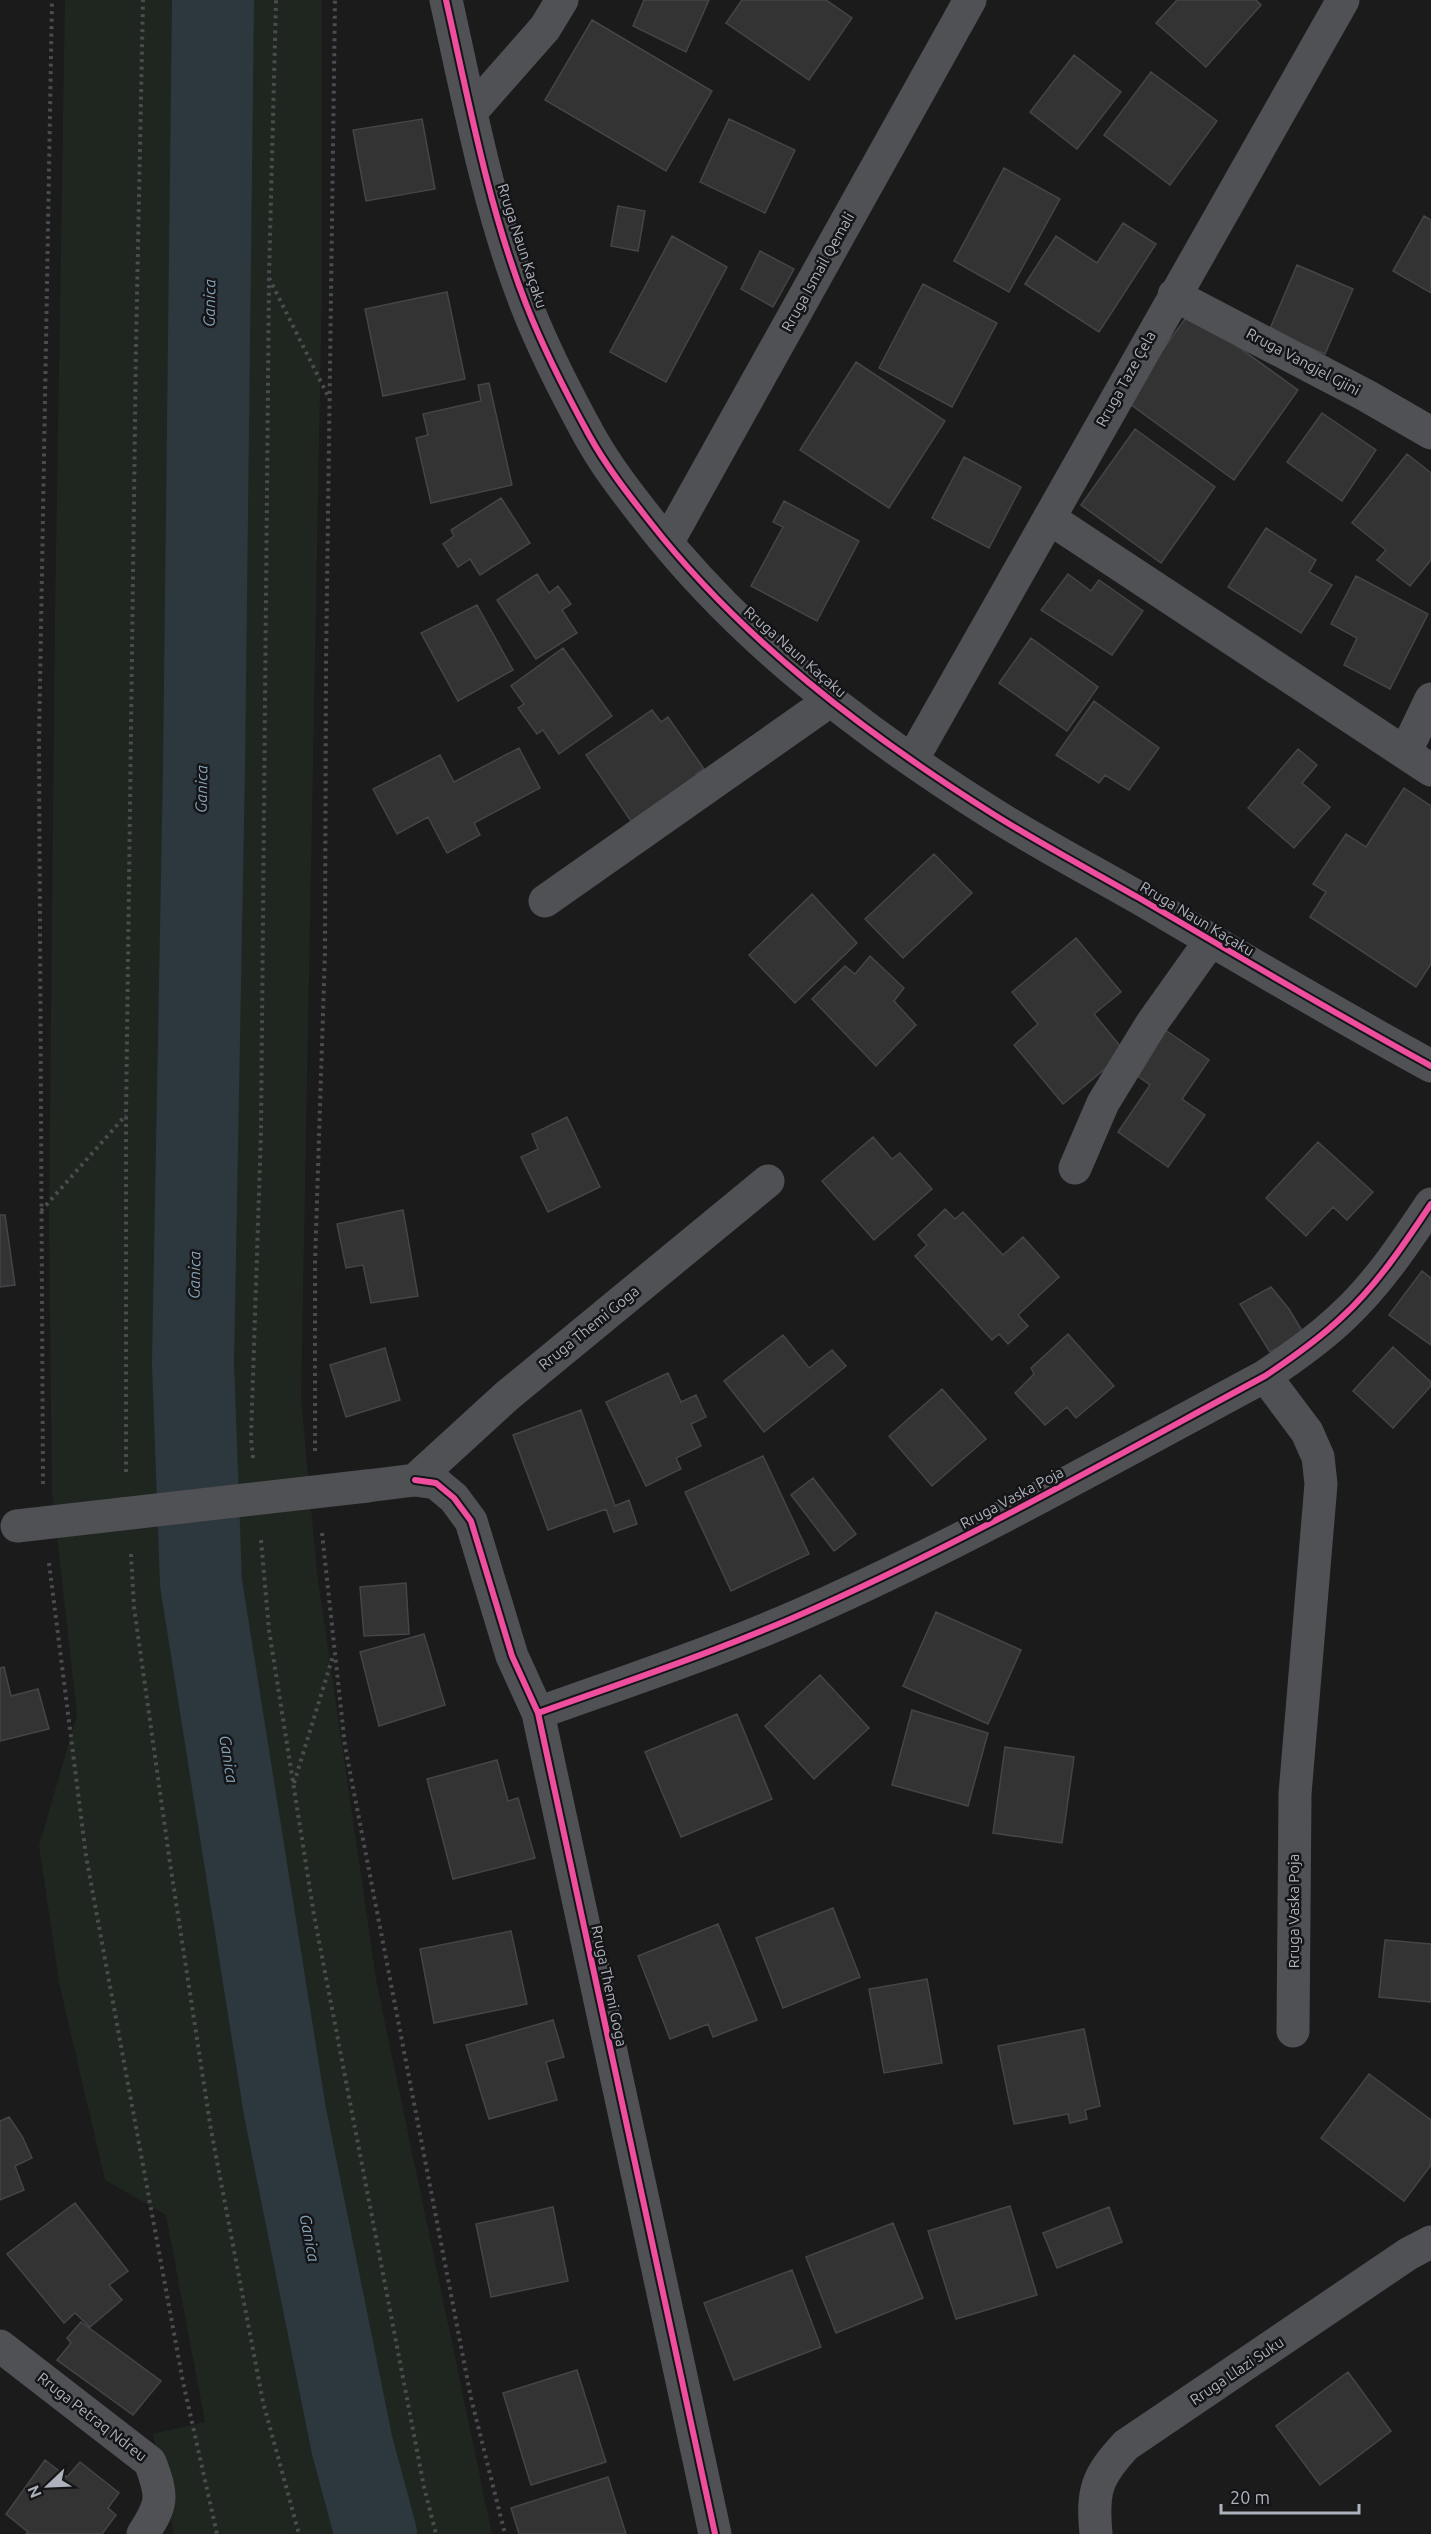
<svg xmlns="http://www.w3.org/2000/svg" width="1431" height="2534" viewBox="0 0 1431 2534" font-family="Ubuntu,sans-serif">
<rect width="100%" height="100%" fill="#1b1b1c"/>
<path fill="#1f2620" d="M65,0H322V283L301,1399L317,1573L377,1985L492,2534H174L153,2434L205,2422L166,2215L105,2180L60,1987L39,1846L77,1715L52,1492L49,1223L55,618Z"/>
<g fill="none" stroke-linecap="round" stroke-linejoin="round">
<path stroke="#2d373e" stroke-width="82" d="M213,0L204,768L193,1363L201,1583L285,2112L352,2445L376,2534"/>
</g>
<path fill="#333334" stroke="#444548" stroke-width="1.5" d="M644,0H709L686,52L633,26Z
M742,0H826L852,18L809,80L726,23Z
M1177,0H1256L1261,5L1206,67L1156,23Z
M592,20L712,91L666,171L545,100Z
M1074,55L1121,92L1077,149L1030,112Z
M1151,72L1217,121L1170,185L1104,135Z
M422,119L435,189L366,201L353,130Z
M729,119L795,150L765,213L700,182Z
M1004,168L1060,199L1009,292L954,261Z
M618,206L645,211L638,251L611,246Z
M1424,216L1431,220V293L1393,271Z
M1123,223L1156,244L1099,332L1025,284L1056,236L1097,263Z
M672,236L727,267L666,382L610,352Z
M760,251L794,269L773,307L741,289Z
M1297,265L1353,289L1325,354L1269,331Z
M923,284L997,323L952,407L879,368Z
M447,292L465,379L383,396L365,309Z
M1190,312L1298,390L1234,480L1126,401Z
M856,362L945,421L889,508L800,450Z
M489,383L512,485L431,503L416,438L428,435L423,414L481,401L478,385Z
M1322,413L1376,450L1342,501L1287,462Z
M1135,429L1215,487L1161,563L1081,505Z
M1407,454L1431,473V560L1410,586L1377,560L1386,550L1352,523Z
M964,457L1021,487L989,548L932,518Z
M501,498L530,543L480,575L470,559L458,567L443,544L454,536L451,530Z
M784,501L859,541L817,621L751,586L783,527L773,522Z
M1266,528L1316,560L1309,572L1332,585L1301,633L1228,587Z
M537,574L549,593L558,586L571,604L562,610L577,633L536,659L497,600Z
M1068,574L1091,591L1099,580L1143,611L1112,655L1041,610Z
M1356,576L1428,614L1390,689L1344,665L1357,638L1331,624Z
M477,605L513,670L458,701L421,633Z
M1031,638L1098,687L1067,731L999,683Z
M563,648L612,716L559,754L543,730L537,734L518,708L524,704L511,686Z
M1094,701L1159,748L1129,790L1105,775L1099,783L1056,755Z
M652,710L661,722L668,717L704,769L696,774L701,781L635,827L586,755Z
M519,748L540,788L474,823L480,835L447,853L428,817L397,834L373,789L440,755L454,782Z
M1298,749L1317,765L1302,783L1330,807L1294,848L1248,808Z
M1404,788L1431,806V964L1416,987L1310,917L1326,892L1313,884L1346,834L1366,847Z
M934,854L972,893L903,958L865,919Z
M812,894L857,943L795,1003L749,955Z
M1076,938L1121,992L1094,1014L1125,1052L1063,1104L1014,1045L1038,1024L1012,992Z
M870,956L904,988L894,1001L916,1025L876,1066L812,999L845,966L855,974Z
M1158,1025L1209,1060L1182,1099L1205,1115L1168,1167L1118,1132L1150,1085L1128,1069Z
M567,1117L600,1187L548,1212L521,1157L538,1149L532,1134Z
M873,1137L892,1159L900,1153L932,1189L874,1240L822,1181Z
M1318,1142L1373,1192L1347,1220L1333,1207L1306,1236L1266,1198Z
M945,1209L955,1219L963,1212L1003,1255L1023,1237L1059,1277L1018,1315L1028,1326L1008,1344L999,1334L992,1340L915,1256L927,1245L918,1235Z
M403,1210L418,1296L371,1303L363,1265L346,1268L337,1224Z
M0,1215H5L15,1285L0,1287Z
M1422,1271L1431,1278V1345L1389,1315Z
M1271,1287L1289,1309L1304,1334L1270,1352L1240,1304Z
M1068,1334L1114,1386L1076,1418L1067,1407L1045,1425L1015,1393L1034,1374L1031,1368Z
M783,1335L809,1368L832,1350L846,1366L764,1432L724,1381Z
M1393,1347L1431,1382V1386L1393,1428L1353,1391Z
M385,1348L400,1400L346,1417L330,1365Z
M668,1373L681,1402L696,1395L706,1417L691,1424L701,1446L676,1458L681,1469L646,1486L606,1402Z
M942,1389L986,1439L932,1486L889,1436Z
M581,1410L615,1506L629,1500L637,1524L614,1532L606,1509L548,1530L513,1435Z
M763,1456L809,1554L731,1591L685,1492Z
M813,1478L856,1534L834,1551L791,1495Z
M406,1583L409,1634L364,1636L360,1587Z
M936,1612L1021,1650L988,1724L903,1686Z
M424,1634L445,1705L379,1726L360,1652Z
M4,1667L11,1696L38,1689L49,1729L0,1741V1668Z
M820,1675L869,1728L814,1779L765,1726Z
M912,1710L988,1733L968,1806L892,1785Z
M737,1714L772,1799L681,1837L645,1752Z
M1005,1747L1074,1757L1062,1843L993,1833Z
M497,1760L508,1801L518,1798L535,1858L453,1879L427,1779Z
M833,1908L860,1977L783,2008L756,1938Z
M718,1924L757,2020L713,2037L708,2024L670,2039L638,1956Z
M511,1931L527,2004L434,2023L420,1949Z
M1385,1940L1431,1944V2002L1379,1997Z
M927,1979L942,2063L884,2073L869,1989Z
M553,2020L564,2057L546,2062L557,2100L489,2119L466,2045Z
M1084,2029L1100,2106L1085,2110L1087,2119L1070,2123L1068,2114L1014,2124L998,2046Z
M1369,2074L1431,2120V2165L1404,2201L1321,2138Z
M9,2117L22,2136L32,2158L15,2166L24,2190L0,2200V2121Z
M75,2203L128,2271L109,2285L122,2300L90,2327L75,2313L64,2323L7,2254Z
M1010,2206L1037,2295L956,2319L928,2231Z
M553,2207L568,2281L491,2297L476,2224Z
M1109,2207L1122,2242L1057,2268L1043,2233Z
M893,2223L923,2298L836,2333L806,2257Z
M792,2270L821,2347L734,2380L704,2303Z
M81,2322L161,2381L133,2415L57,2360L71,2343L67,2338Z
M577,2370L606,2462L531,2485L503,2393Z
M1348,2372L1391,2431L1320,2485L1276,2426Z
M45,2460L67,2477L80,2462L119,2493L108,2508L116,2515L102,2534H26L28,2532L6,2514Z
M608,2477L626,2534H519L511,2508Z"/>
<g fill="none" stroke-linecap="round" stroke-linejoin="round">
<path stroke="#4b4c4f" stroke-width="4" stroke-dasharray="3 4.5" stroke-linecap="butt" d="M269,278L330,400
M41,1211L126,1115
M315,1451V1262L325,952L326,663L335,0
M253,1458L251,1438L261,1132L269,277L276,0
M126,1472V1115L136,345L143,0
M43,1484L39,742L52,0
M322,1533L345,1746L471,2398L505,2534
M261,1540L269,1630L314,1915L424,2487L436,2534
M131,1554L134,1607L170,1863L211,2130L263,2402L299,2534
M49,1563L86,1856L183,2382L217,2534
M294,1783L333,1656"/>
<path stroke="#4f5155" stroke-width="33" d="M446,0C469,102 488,206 526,304C543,348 566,393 589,435C606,466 628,494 650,522C743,641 866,734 993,814C1041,844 1090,870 1139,898C1236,955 1332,1012 1431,1066
M471,112L545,28L562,0
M1174,295L1367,396L1431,433
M1049,518L1431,770
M667,543L970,0
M1405,753L1431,699
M912,760L1343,0
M545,901L831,700
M1075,1168L1103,1103L1152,1023L1211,940
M1265,1376L1307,1432L1318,1457L1321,1484L1295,1794L1293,2031
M415,1480L436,1483L454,1498L471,1521L512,1656L538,1713L715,2534
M367,1486L415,1480L508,1395L768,1181
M538,1713C633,1679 730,1647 822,1605C973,1537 1118,1455 1265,1376C1292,1358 1318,1340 1342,1317C1377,1285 1405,1243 1431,1204
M0,2346L150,2462C163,2497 163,2503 143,2534
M1096,2534C1092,2491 1096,2477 1126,2445L1408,2254L1431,2242"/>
<path stroke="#4f5155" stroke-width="33" d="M17,1526L367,1486"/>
<g stroke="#151518" stroke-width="10">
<path id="cycleway" d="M446,0C469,102 488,206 526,304C543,348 566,393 589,435C606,466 628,494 650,522C743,641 866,734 993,814C1041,844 1090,870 1139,898C1236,955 1332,1012 1431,1066
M415,1480L436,1483L454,1498L471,1521L512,1656L538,1713L715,2534
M538,1713C633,1679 730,1647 822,1605C973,1537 1118,1455 1265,1376C1292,1358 1318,1340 1342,1317C1377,1285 1405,1243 1431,1204"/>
</g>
<use href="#cycleway" stroke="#ef4d9e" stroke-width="6"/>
</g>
<g text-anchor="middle" stroke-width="5" stroke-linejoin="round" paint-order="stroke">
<g font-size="15" fill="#adb2bc" stroke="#151518">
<text transform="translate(522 246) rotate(72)" y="5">Rruga Naun Kaçaku</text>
<text transform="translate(818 272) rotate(-61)" y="5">Rruga Ismail Qemali</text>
<text transform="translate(1303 362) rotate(28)" y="5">Rruga Vangjel Gjini</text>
<text transform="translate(1126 379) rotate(-61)" y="5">Rruga Taze Çela</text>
<text transform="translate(795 652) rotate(41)" y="5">Rruga Naun Kaçaku</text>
<text transform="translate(1197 919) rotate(31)" y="5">Rruga Naun Kaçaku</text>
<text transform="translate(589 1328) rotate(-39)" y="5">Rruga Themi Goga</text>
<text transform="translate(1012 1498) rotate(-28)" y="5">Rruga Vaska Poja</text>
<text transform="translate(1294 1911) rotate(-90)" y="5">Rruga Vaska Poja</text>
<text transform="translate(609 1986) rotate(78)" y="5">Rruga Themi Goga</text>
<text transform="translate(1237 2371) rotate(-34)" y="5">Rruga Llazi Suku</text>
<text transform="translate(92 2417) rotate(38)" y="5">Rruga Petraq Ndreu</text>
</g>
<g font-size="16" font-style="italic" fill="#84a2b7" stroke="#151518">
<text transform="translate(209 303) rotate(-89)" y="6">Ganica</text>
<text transform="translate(201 789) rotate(-89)" y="6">Ganica</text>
<text transform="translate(194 1275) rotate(-89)" y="6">Ganica</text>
<text transform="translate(229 1759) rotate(81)" y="6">Ganica</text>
<text transform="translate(310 2238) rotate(79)" y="6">Ganica</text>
</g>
</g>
<g transform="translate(48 2486) rotate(247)" stroke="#151518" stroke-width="4.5" paint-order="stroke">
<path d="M0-4.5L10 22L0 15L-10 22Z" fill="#adb2bc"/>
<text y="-9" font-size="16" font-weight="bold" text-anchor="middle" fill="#adb2bc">N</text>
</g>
<path d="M1221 2504v9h138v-9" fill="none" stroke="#adb2bc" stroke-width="3"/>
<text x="1230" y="2504" font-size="18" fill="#adb2bc" stroke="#151518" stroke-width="4.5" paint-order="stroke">20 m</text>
</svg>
